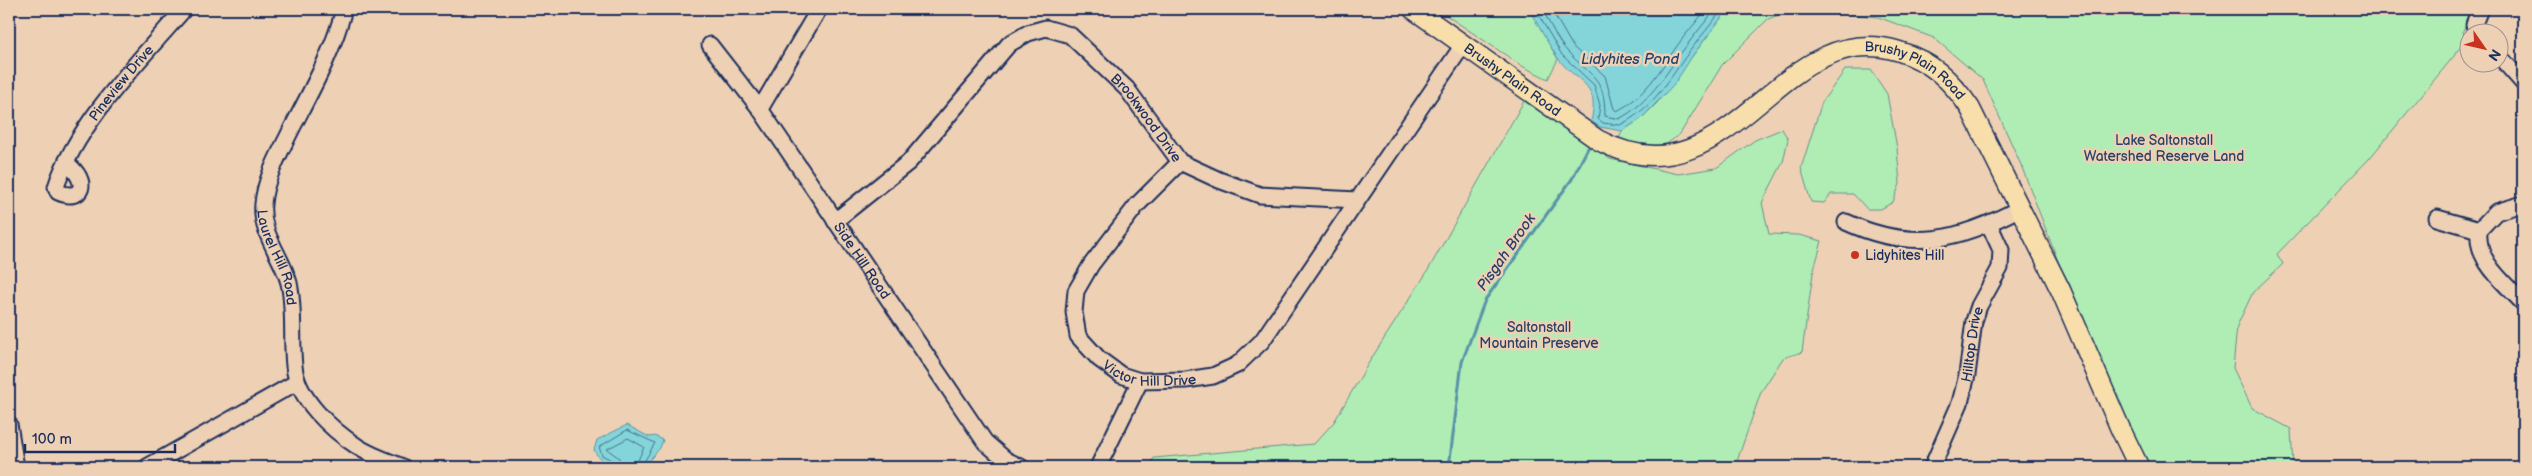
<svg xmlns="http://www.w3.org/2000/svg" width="2532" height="476" viewBox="0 0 2532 476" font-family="'Balsamiq Sans',sans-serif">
<rect width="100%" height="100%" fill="#eed1b5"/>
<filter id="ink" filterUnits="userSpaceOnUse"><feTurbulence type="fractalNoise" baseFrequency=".02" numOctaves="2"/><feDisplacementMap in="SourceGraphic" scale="10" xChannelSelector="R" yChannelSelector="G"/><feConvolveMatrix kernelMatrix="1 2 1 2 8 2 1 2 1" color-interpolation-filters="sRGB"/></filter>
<g filter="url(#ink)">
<path fill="#afedb4" stroke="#658e89" d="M1437,9H1529L1558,59L1548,79L1522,66Z
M1728,9H1794L1768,19L1722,65L1680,134L1664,146L1639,144L1619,139L1622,131L1641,119L1657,103Z
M1832,9H2472L2462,33L2468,39L2369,159L2277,254L2283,264L2253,292L2237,326L2233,368L2252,408L2291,429L2293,467H2144L2073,300L2021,165L1983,80L1934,38L1878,17L1829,12Z
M1845,70H1871L1887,94L1897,148L1900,184L1893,202L1881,209H1867L1853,194H1831L1824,203L1811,202L1801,168L1822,102Z
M1524,101L1610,159L1678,174L1716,168L1755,140L1782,129L1788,139L1783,162L1762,203L1769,234L1799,235L1822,241L1813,273L1802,352L1783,358L1761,392L1735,467H1149L1154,458L1314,444L1334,422L1371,359L1427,272Z"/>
<path fill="#84d5da" stroke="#5a93a8" d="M1529,9H1728L1693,55L1675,83L1641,119L1622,131L1600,127L1591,121C1601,81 1575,83 1557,57C1547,42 1538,25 1529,9Z
M627,425L649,437L655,436L663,440L660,448L643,467C624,467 604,470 594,450L597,440Z"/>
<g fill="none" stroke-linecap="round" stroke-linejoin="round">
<path stroke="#457190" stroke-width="1" d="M1535,9L1562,55L1594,85L1600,105L1598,119L1603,123L1620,125C1653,108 1668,81 1689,52C1700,37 1712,24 1722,9
M1542,9C1550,23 1557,41 1568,52C1592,78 1605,76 1605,116L1619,119C1649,103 1665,75 1684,49C1694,35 1705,23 1715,9
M1551,9L1573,47L1605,76L1614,109L1617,111C1645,97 1660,70 1677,46C1686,33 1697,22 1706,9
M616,467L613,461L602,455L599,447L627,430L655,443L641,467
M622,467L619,458L607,449L628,438L644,447L635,467"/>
<path stroke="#5a93a8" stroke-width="3" d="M1449,467L1462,362L1485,300L1572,179L1588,148"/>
<g stroke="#1b2f5e" stroke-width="19">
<g id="minor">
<path id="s1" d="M344,9C333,52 311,91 291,130C280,153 265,178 263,204C260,234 282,256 289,283C295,310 291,338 294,366C297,399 332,430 358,447C372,456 388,461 403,467"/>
<path d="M2476,32L2474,24L2480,9"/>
<path id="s2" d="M710,45L760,109L985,442L1006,460L1021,467"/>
<path d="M2500,57L2523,83"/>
<path d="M760,109L819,9"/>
<path id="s3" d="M1180,162L1137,205L1091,265L1076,291L1074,312L1078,336L1099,359L1121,375L1140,381L1186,380L1213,376L1237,365L1262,341L1463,45"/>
<path id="s4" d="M67,164C90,181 83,203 58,192L56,187C76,124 141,59 184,9"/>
<path d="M2437,218L2479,230L2496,212L2523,204"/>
<path id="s5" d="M835,221L909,162L1009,44L1028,33L1046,28L1070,35L1127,89L1180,162L1219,180L1260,195L1357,200"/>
<path d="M1846,222C1911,252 1959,241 2020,208"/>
<path d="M2479,230C2476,262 2503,281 2523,303"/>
<path d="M9,424L16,467"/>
<path d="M147,467L297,382"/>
<path d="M1098,467L1140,381"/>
<path id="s6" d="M1932,467L1960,403L1967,375L1974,321L1979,306L2000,268L2001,250L1989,224"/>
</g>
</g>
<g stroke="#1b2f5e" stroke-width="22">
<g id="major">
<path id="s7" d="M1413,9L1598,140C1732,211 1777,14 1898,51C1931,61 1951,80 1970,108L2061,291L2120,428L2139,467"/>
</g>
</g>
<use href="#minor" stroke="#eed1b5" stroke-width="15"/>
<use href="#major" stroke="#f8deab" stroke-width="19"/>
</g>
</g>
<circle fill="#c8321e" stroke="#eed1b5" stroke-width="2" cx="1855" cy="255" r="5"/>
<g text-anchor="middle" stroke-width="5" stroke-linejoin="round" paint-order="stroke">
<g font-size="14" fill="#1b2f5e" stroke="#eed1b5">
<text dy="5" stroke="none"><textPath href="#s7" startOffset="585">Brushy Plain Road</textPath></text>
<text dy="5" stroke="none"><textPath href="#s7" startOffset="122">Brushy Plain Road</textPath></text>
<text dy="5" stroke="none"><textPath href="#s4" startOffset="184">Pineview Drive</textPath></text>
<text dy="5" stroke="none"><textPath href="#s5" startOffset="428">Brookwood Drive</textPath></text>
<text dy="5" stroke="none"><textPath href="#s1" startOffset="268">Laurel Hill Road</textPath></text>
<text dy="5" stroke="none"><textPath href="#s2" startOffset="264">Side Hill Road</textPath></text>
<text dy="5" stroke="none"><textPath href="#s6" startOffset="130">Hilltop Drive</textPath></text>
<text dy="5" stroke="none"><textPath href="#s3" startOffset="298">Victor Hill Drive</textPath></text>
</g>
<g font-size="14" fill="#2a4267" stroke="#eed1b5">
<text x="2164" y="145">Lake Saltonstall<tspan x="2164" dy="16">Watershed Reserve Land</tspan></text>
<text x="1539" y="332">Saltonstall<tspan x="1539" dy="16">Mountain Preserve</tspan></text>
</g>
<g font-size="14" fill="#1b2f5e" stroke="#eed1b5" text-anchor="start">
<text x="1865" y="260">Lidyhites Hill</text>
</g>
<g font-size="15" font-style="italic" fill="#26406a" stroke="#eed1b5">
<text x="1630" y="64">Lidyhites Pond</text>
<text transform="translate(1506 252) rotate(-55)" y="5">Pisgah Brook</text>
</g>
</g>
<rect width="2532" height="476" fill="none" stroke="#eed1b5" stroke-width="30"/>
<rect x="15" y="15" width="2502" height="446" fill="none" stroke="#1b2f5e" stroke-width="2" filter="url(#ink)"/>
<g transform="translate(2484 48) rotate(124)"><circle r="24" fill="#eed1b5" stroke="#9a9092"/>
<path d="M0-4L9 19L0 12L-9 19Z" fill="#c8321e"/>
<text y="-8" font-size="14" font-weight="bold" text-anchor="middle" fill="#1b2f5e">N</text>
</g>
<path d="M25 444v8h150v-8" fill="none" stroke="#1b2f5e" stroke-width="2.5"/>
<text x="32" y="444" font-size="15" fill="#1b2f5e" stroke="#eed1b5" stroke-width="4" paint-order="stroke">100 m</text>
</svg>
